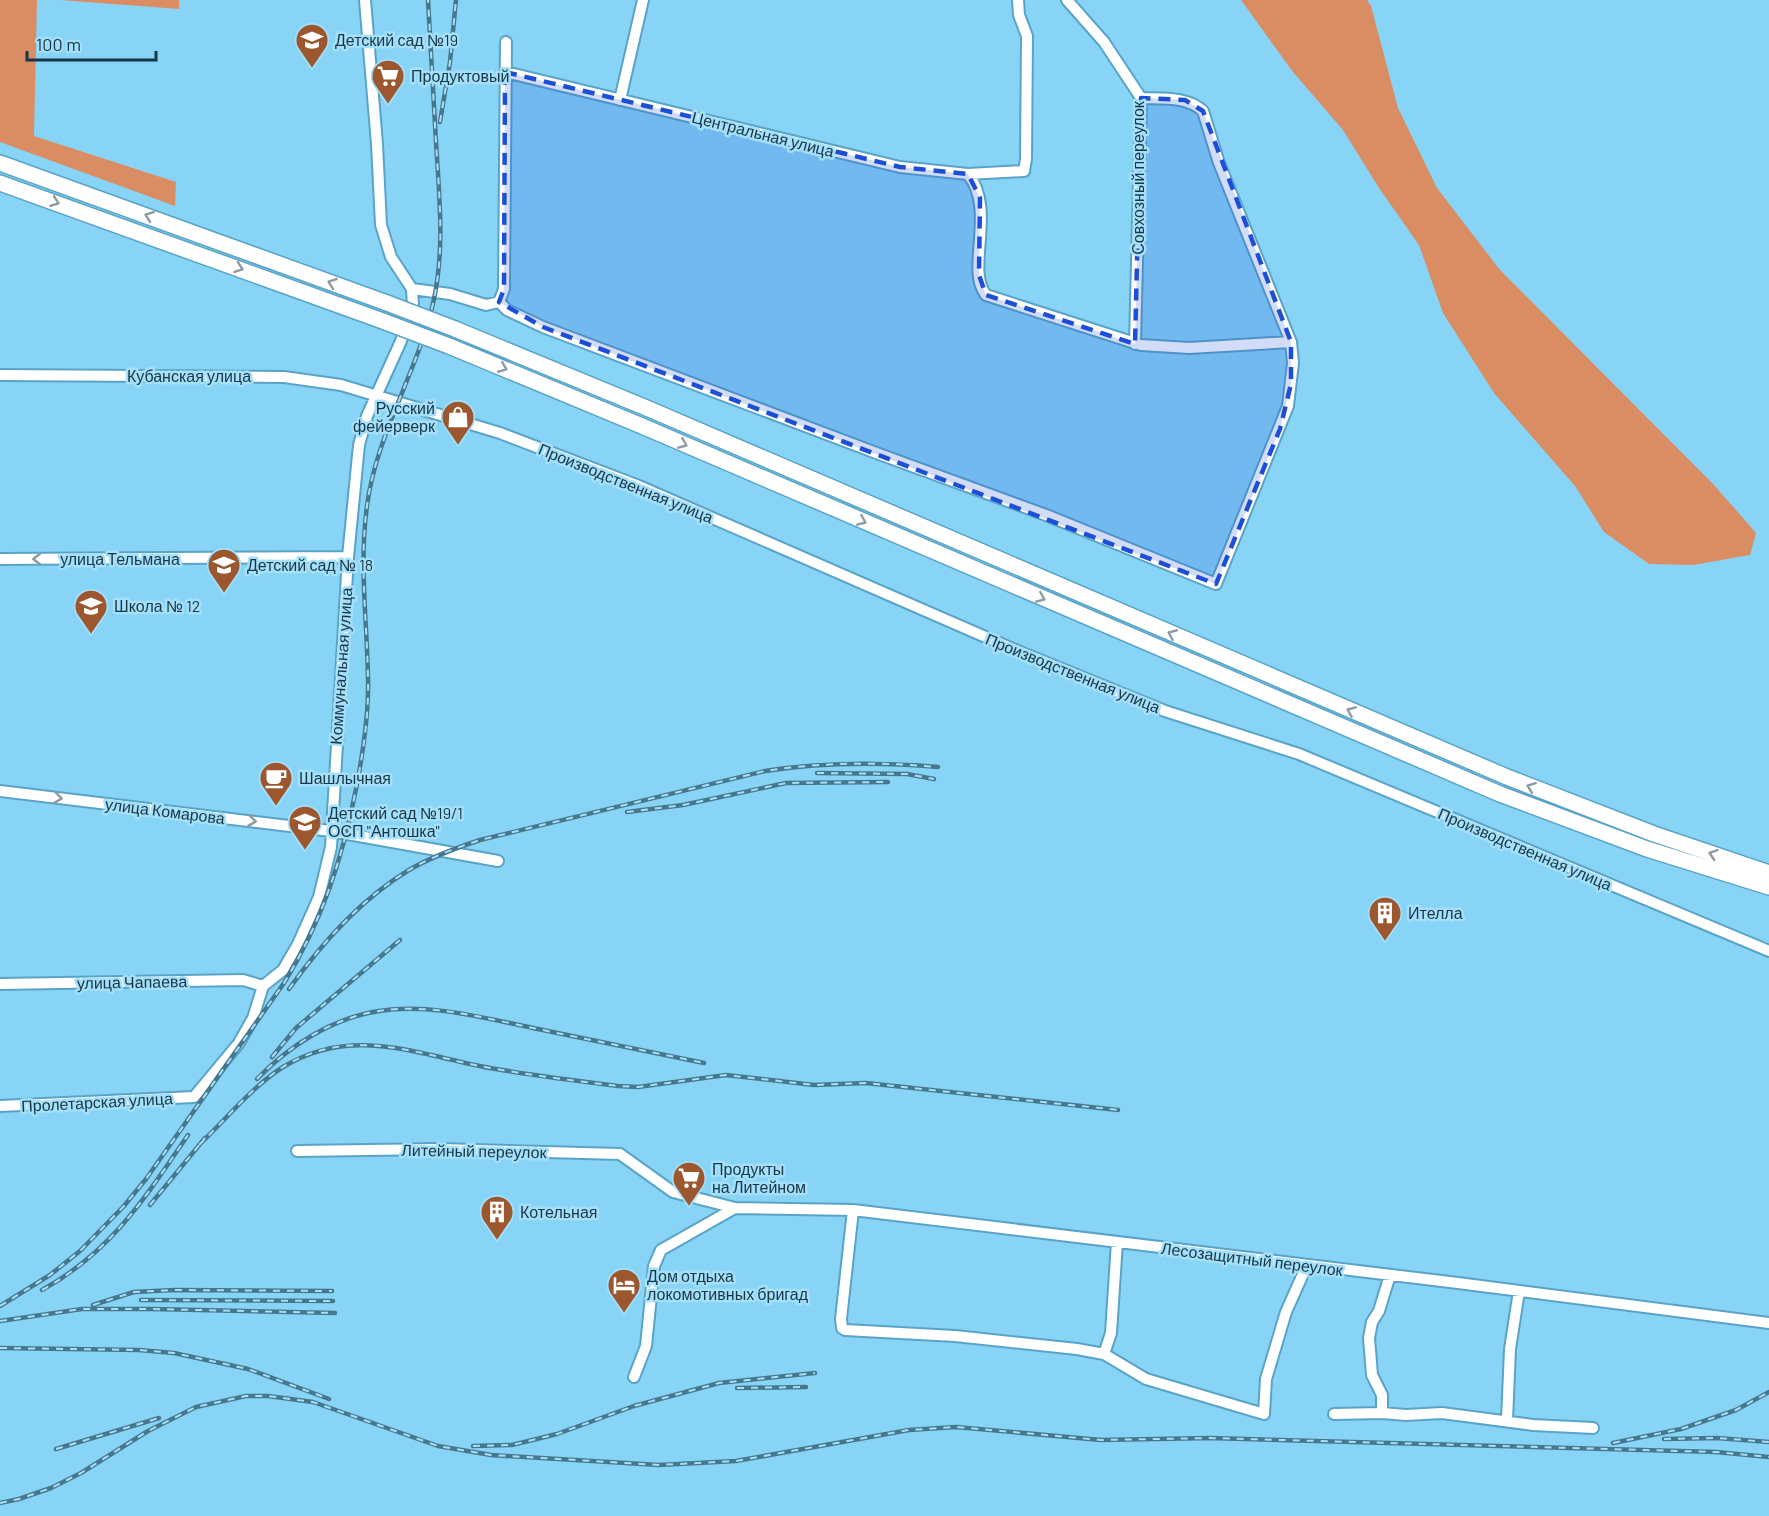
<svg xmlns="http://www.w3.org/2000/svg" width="1769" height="1516" viewBox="0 0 1769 1516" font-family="Barlow,sans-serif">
<rect width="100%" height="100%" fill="#88d4f7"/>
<path fill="#da8d62" d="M0,0H37L34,136L176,182L175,206L0,142Z
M60,0H179V9Z
M1241,0H1367L1371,6L1398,108L1437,188L1500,270L1714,485L1756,533L1750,555L1693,565L1649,564L1604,532L1575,486L1494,393L1443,313L1419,245L1379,188L1343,130L1293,72Z"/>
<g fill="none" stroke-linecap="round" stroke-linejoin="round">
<g stroke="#59a4c6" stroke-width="14">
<path id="minor" d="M1067,0L1104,42L1141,98L1135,344
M505,72L900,167L968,174L1024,171L1026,159L1027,36L1019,15L1018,0
M620,100L643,0
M968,174C997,210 965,270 986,295L1141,345L1189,348L1291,342
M412,289L450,294L486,305L499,302L507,310L543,327L879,454L1046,515L1216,584L1288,406L1293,363L1291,342L1219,163L1203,111C1187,96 1162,99 1141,98
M499,302L504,289L506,42
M0,375L284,377L341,385L500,433L639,486L1020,652L1165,711L1299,754L1769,951
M0,559L348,557
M0,791L331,831L498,861
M0,984L243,980L263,986
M0,1106L194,1097L239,1043L253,1018L263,986L283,970L298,944L319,897L331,847L348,557L359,445L367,416L401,341L413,306L412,289L391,257L381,225L377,144L365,0
M297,1151L439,1149L620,1154L673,1192L735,1208L853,1210L1458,1283L1769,1323
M853,1210L841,1319L842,1328L845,1330L955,1336L1077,1349L1104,1354L1146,1379L1264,1414L1266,1379L1286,1312L1307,1265
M1104,1354L1111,1333L1117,1242
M634,1377L646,1346L654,1266L661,1250L735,1208
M1382,1413V1395L1372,1375L1369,1338L1372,1322L1379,1311L1390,1275
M1334,1414L1382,1413L1406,1415L1442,1413L1533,1425L1593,1428
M1507,1420L1510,1349L1519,1291"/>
</g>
<g stroke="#59a4c6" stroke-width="18">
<path id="highway" d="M0,163L387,303
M0,183L380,320
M455,329L649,409L1507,777L1654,834L1769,873
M449,346L642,426L1500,794L1647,849L1769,887"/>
</g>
<use href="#minor" stroke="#fff" stroke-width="10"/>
<use href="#highway" stroke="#fff" stroke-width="15"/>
<g stroke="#46778d" stroke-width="4.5">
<path id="rail" d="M440,122L450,62L456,0
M817,773L907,774L934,779
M627,812L683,805L786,783L888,782
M289,989C321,944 361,899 409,870C431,857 456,848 480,840L765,771C823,762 880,762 938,767
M272,1057L296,1028L400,940
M257,1079C289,1046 332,1018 379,1011C430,1003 484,1018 533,1028C590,1040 647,1051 704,1063
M199,1145C225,1120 253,1086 283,1067C355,1023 422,1057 496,1069C536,1076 577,1081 618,1086L638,1087L726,1075L814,1085L866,1083L1118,1110
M150,1205L205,1138
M42,1290C111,1252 145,1198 188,1135
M141,1300L333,1301
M93,1305L134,1292L174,1290L332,1291
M0,1306L50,1275L80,1251L124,1206L146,1179L284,983C322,921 342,860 356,789C363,753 369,716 368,678C367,620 359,564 367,506C376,434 419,370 434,299C445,247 439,194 436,142C433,95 431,47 428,0
M0,1321L82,1309H152L335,1313
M0,1348L139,1350L174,1353L248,1369L329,1399
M737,1388L806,1387
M1664,1439L1717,1438L1769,1442
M1613,1443L1681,1429L1736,1410L1769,1392
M473,1446L512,1445L557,1434L634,1406L719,1383L815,1373
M56,1449L159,1418
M0,1503L19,1499L51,1488L81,1473L148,1431L196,1407L246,1396H268L313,1402L438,1446L491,1455L659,1465L736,1461L909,1430L956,1427L1101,1440L1210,1438L1716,1452L1769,1457"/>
</g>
<use href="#rail" stroke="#a4dffb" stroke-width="2" stroke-dasharray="7" stroke-linecap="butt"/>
<g stroke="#59a4c6" stroke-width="18" stroke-linecap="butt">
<path id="highway-bridge" d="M387,303L455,329
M380,320L449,346"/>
</g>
<use href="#highway-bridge" stroke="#fff" stroke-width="15"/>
</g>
<defs><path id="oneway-chevron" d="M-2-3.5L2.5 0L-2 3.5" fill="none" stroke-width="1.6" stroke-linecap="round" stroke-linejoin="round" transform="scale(1.5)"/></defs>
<g stroke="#8c9ba2">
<use href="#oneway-chevron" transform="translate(55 202) rotate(20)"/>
<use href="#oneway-chevron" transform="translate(149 216) rotate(-160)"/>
<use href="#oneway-chevron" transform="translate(239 268) rotate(20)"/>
<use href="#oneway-chevron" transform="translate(332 283) rotate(-160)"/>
<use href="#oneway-chevron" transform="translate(503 368) rotate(22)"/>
<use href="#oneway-chevron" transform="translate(683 444) rotate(23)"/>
<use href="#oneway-chevron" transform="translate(862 521) rotate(23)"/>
<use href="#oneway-chevron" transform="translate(37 559) rotate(180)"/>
<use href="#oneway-chevron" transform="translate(1041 598) rotate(23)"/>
<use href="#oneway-chevron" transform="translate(1172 634) rotate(-157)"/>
<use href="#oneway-chevron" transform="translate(1351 711) rotate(-157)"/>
<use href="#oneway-chevron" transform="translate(1531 787) rotate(-159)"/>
<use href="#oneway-chevron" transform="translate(58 798) rotate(7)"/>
<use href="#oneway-chevron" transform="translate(252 821) rotate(7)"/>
<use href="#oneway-chevron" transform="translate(1713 854) rotate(-161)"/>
</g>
<path fill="#1d4ed8" fill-opacity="0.2" stroke="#1d4ed8" stroke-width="4.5" stroke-dasharray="12 8" stroke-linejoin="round" d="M505,72L900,167L968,174L980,198L979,275L986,295L1135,344L1141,98L1185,100L1203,111L1291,342V384L1280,429L1216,584L543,327L499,302L504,289Z"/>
<defs>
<g id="school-pin" transform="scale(1.725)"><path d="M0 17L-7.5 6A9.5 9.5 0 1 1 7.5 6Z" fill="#9d572e" stroke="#a4dffb"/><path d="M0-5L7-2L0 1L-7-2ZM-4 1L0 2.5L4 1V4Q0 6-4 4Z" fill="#fff"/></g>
<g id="supermarket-pin" transform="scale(1.725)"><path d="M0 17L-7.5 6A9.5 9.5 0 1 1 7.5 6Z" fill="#9d572e" stroke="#a4dffb"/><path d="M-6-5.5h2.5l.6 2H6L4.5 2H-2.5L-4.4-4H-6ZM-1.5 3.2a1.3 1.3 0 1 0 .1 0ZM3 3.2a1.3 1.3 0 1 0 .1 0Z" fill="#fff"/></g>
<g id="shop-pin" transform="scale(1.725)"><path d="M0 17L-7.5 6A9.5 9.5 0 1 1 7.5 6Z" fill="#9d572e" stroke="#a4dffb"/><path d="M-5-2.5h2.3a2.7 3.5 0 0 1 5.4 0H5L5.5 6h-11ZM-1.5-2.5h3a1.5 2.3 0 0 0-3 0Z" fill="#fff"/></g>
<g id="cafe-pin" transform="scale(1.725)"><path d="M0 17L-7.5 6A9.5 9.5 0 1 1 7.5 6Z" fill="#9d572e" stroke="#a4dffb"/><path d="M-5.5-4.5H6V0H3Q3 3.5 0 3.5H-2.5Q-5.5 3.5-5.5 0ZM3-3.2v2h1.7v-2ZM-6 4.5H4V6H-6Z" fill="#fff"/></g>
<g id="building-pin" transform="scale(1.725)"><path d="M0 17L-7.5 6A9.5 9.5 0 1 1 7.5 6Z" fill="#9d572e" stroke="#a4dffb"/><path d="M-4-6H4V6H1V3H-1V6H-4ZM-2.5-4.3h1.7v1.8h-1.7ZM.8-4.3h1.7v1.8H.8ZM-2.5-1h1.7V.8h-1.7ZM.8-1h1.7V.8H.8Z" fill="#fff"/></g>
<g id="hotel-pin" transform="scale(1.725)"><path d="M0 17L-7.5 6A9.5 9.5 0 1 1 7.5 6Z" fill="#9d572e" stroke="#a4dffb"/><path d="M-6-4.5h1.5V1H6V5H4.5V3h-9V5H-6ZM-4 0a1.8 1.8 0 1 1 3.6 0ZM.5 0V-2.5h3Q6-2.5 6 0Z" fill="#fff"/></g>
</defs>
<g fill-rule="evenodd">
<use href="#school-pin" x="312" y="40"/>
<use href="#supermarket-pin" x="388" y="76"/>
<use href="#shop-pin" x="458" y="417"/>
<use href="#school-pin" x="224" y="565"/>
<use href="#school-pin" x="91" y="606"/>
<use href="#cafe-pin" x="276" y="778"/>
<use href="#school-pin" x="305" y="822"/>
<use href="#building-pin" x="1385" y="913"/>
<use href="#supermarket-pin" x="689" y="1178"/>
<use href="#building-pin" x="497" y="1212"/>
<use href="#hotel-pin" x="624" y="1285"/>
</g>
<g text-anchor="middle" stroke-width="5" stroke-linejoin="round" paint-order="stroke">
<g font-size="16" fill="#183745" stroke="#a4dffb" text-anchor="start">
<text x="335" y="46">Детский сад №19</text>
<text x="411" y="82">Продуктовый</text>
<text x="435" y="414" text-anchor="end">Русский<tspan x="435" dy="18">фейерверк</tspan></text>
<text x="247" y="571">Детский сад № 18</text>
<text x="114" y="612">Школа № 12</text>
<text x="299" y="784">Шашлычная</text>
<text x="328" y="819">Детский сад №19/1<tspan x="328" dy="18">ОСП "Антошка"</tspan></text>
<text x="1408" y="919">Ителла</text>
<text x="712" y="1175">Продукты<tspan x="712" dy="18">на Литейном</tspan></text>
<text x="520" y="1218">Котельная</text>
<text x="647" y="1282">Дом отдыха<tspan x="647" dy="18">локомотивных бригад</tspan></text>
</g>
<g font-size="16" fill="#183745" stroke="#a4dffb">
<text transform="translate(763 134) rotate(14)" y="6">Центральная улица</text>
<text transform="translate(1138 178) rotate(-90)" y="6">Совхозный переулок</text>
<text x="189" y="382">Кубанская улица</text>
<text transform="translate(626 483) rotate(22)" y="6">Производственная улица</text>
<text x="120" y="565">улица Тельмана</text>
<text transform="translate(341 666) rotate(-86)" y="6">Коммунальная улица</text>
<text transform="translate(1073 673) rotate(22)" y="6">Производственная улица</text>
<text transform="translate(165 811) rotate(7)" y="6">улица Комарова</text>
<text transform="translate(1525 849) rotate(23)" y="6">Производственная улица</text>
<text transform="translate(132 982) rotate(-1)" y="6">улица Чапаева</text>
<text transform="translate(97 1102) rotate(-3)" y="6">Пролетарская улица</text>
<text transform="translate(474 1151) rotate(1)" y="6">Литейный переулок</text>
<text transform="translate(1252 1259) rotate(7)" y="6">Лесозащитный переулок</text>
</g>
</g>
<path d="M27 51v9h129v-9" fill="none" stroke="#183745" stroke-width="3"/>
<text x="36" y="51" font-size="18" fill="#183745" stroke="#a4dffb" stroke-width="4.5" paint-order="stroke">100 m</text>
</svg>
